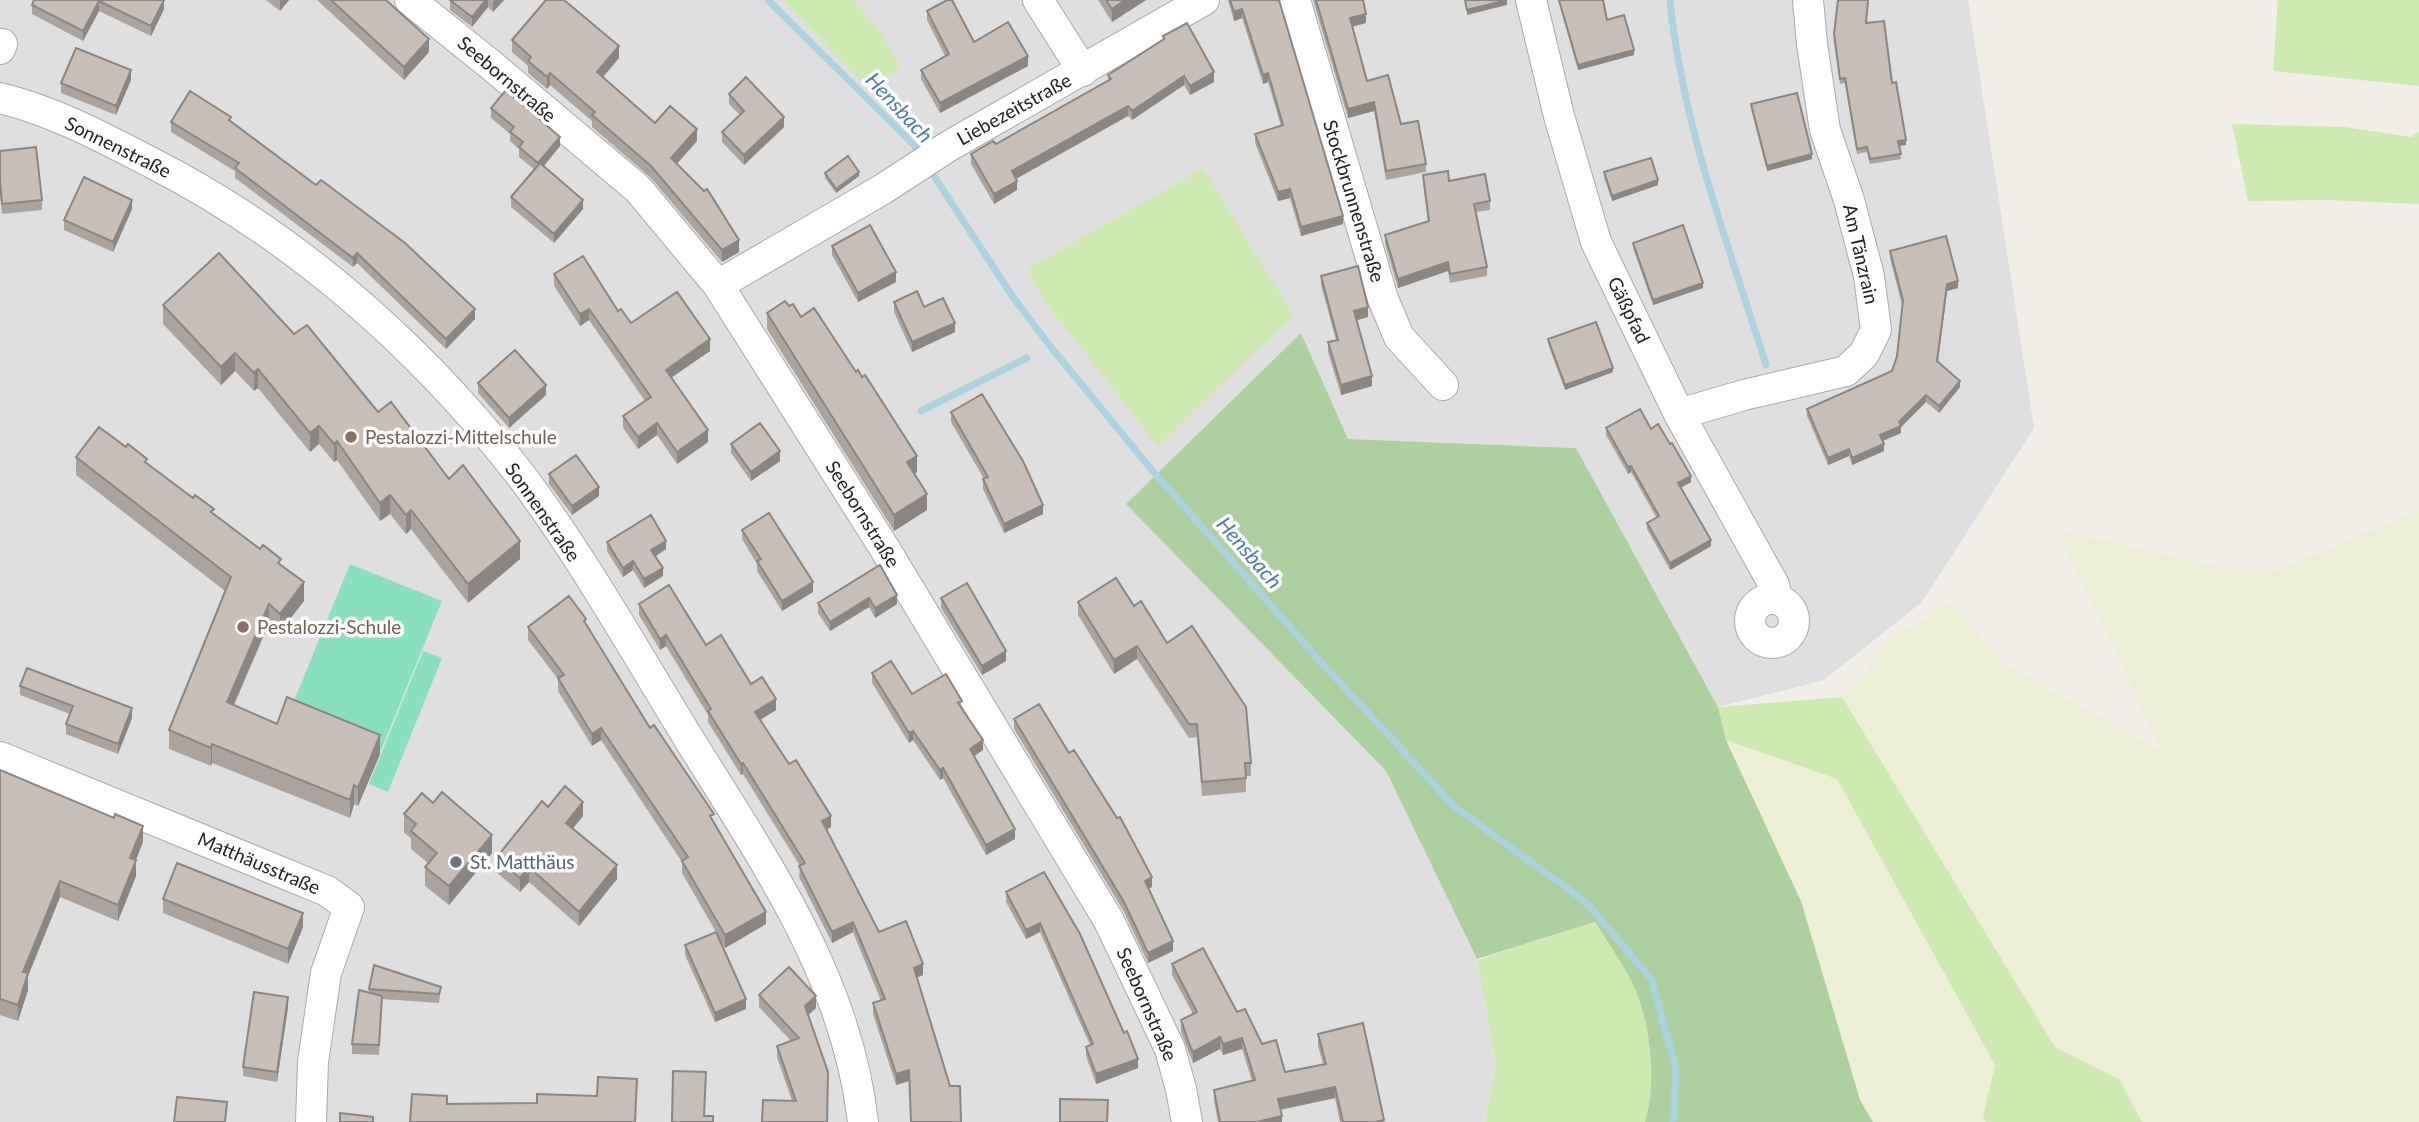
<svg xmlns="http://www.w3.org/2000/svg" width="2419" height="1122" viewBox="0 0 2419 1122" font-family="Lato,sans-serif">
<rect width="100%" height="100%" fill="#f2efe9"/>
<path fill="#e0dfdf" d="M0,0H1968L2034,428L1922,602L1824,680L1718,707L1576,448L1348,439L1301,334L1126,504L1386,771L1477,959L1496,1063L1485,1122H0Z"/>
<path fill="#eef0d5" d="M2419,510V1122H2142L2119,1079L2055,1047L1842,697L1896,636L1953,601L2000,662L2162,751L2057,530L2228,569L2279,570Z
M1726,740L1837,779L1995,1065L1983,1116L1986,1122H1873L1860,1100Z"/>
<path fill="#cdebb0" d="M783,0H854L879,30L901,67L870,90Z
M2278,0H2419V86L2273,71Z
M2232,124L2345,127L2411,137L2419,132V204L2328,200L2248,201Z
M1203,168L1293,315L1158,446L1043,299L1027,269Z
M1842,697L2055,1047L2119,1079L2142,1122H1986L1983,1117L1995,1065L1837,779L1726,740L1718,707Z
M1595,922C1607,942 1622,962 1632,983C1651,1020 1657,1082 1645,1122H1485L1496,1063L1477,960Z"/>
<path fill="#add19e" d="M1301,333L1348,439L1576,448L1718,707L1726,740L1801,901L1860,1100L1873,1122H1645C1657,1082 1651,1021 1632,983C1622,962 1607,942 1595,922L1477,959L1386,771L1126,504Z"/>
<path fill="#88e0be" d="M350,564L442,601L381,750L289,713Z
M423,651L442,658L388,792L369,784Z"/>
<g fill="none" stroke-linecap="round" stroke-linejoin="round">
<path stroke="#aad3df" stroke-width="7" d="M768,0L914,145L921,157
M1670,0C1682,125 1729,246 1766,365
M928,167L1013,297L1050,346L1151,469L1319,660L1455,807L1586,902L1652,980L1676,1070L1673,1122
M921,411L1027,358"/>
<g stroke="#a9a9a9" stroke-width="32">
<path id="minor" d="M410,0L491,65L638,189L718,285L885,549L1109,921L1170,1049L1181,1089L1187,1122
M1038,0L1083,71
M1295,0L1383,299L1399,337L1443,385
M1531,0L1559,116L1596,242L1679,414L1774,585L1778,600
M0,49L2,44
M0,98C54,111 104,138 154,164C296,237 421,347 519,473C582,556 637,655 692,744C766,863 847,979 863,1122
M718,285L883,189L949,146L1204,0
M1679,414L1744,395L1846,371L1864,354L1876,330L1869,276L1849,200L1825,130L1812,44L1808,0
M1750 621a22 22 0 1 1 44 0a22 22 0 1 1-44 0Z
M0,757L327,891L349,907L326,973L313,1062L311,1122"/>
</g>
<use href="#minor" stroke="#fff" stroke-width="30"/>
</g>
<path fill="#aba49e" d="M34,0H164V9L151,36L99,11L83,41L32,14V5Z
M266,0H289L280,11Z
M317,0H386L429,52L404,80Z
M450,0H504L493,12L488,7L472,27L450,10Z
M1098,0H1146L1112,22Z
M1228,0H1279L1343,224L1301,236L1290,198L1278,201L1255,143V134L1281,126L1268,82L1263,84L1242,18L1234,21Z
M1313,0H1363L1366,23L1352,27L1367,81L1401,124L1426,164V172L1386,180L1374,111L1348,118Z
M1558,0H1603L1607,20L1634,55L1578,70Z
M1869,0L1866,23L1892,83L1906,145L1899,146L1901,159L1870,164L1867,152L1857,154L1845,83L1840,84L1834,39V34Z
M927,11L974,42L1028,66L940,113L921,79V70L945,56L927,20Z
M1163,36L1214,82L1190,95L1184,85L1132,120L1128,116L1016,179L1017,190L994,204L971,164V154L996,144L1108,80V75L1163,39Z
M512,40L619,58L603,77L655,123L697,141L677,164L739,252L722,262L651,178L592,127V121L550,85L547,89L528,73V66L512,52Z
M131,80L116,115L61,93V83Z
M729,94L784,127L744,165L722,142V132L740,115L729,104Z
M1751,104L1812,159L1767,171L1751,109Z
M491,108L560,146L544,166L583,209L554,243L511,207V197L535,170L519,157V149L510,141V134L491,118Z
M171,122H231L475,319L446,349L357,263L353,267L235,178V171L171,132Z
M0,151L42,200V210L2,214L0,192Z
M1604,172L1658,185L1612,201L1604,177Z
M825,173L859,176L836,193L825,178Z
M1423,175L1449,181L1490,201V210L1476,212L1487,267V276L1450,283L1448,271L1398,288L1385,244V235L1428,221L1423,184Z
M132,209L113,252L64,230V220Z
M1633,243L1703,288L1653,305L1633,248Z
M832,246L896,282L858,302L832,255Z
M1890,251L1958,288L1947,291L1938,362L1960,387L1939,413L1926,402L1901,427V433L1883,441L1884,451L1852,465L1849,456L1828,465L1807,416V409L1892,371L1897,356L1902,305L1890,258Z
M554,274L618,311L631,323L710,351L671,378L708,442L677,464L657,435L638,449L623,428V416L645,401L589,320L580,326L554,286Z
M1321,276L1368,317L1356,320L1372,386L1341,395L1328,352V342L1336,340L1321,285Z
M894,302L924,307L955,332L912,352L894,312Z
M163,305L294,334L449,479L520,559L468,603L411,529L406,534L390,514L380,521L337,460L334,462L319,444L310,452L258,388L254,391L235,371L221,385L163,324Z
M789,306L801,317L917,472L914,474L927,510L894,531L767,329V313Z
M1548,339L1613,372L1565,390L1548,344Z
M478,383L546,395L509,428L478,393Z
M951,412L1043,514L1004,533L983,489V479H984L951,422Z
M1606,428L1651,429L1691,482L1681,488L1711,546L1670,570L1647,529V523L1656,517L1631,472L1628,474L1606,435Z
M731,444L780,461L751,481L731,453Z
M76,457L147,464L281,565L304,601L280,632L269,623L234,705L277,724L380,754L358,806L354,804L350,818L212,763L211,766L169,749V730L225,591L76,475Z
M549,474L599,496L572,515L549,484Z
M742,530L813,592L782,611L757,571V564L742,539Z
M607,542L666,549L656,556L663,576L644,588L633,570L623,577L607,551Z
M880,565L897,604L875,618L869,607L830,631L818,613V603Z
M941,598L1006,661L982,675L941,608Z
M1078,602L1134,606L1167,643L1251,763V776H1246V792L1202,796L1197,737L1189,738L1137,659L1114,674L1078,615Z
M639,604L706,645L751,684L776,710L760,720L831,827L827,830L879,932L923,975L917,977L961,1122L909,1081L896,1085L873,1014V1003L881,1001L853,932L832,943L799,877L800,866L743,774L741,775L708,722V715L666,646L660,650L639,615Z
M586,624L650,728L714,822L766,924L725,948L717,934L746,1009L715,1022L685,955V945L716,932L682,873V862L601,740L592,746L558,691V679L528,640V627Z
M872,673L912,694L962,709L983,750L974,756L1015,839L986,855L943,778L940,780L913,740L909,743L872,683Z
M20,686L132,718L118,754L66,734V724L70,714L20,695Z
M1014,719L1069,753L1152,887L1148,889L1173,951L1148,963L1124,912L1014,729Z
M0,770L143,842L136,860V876L118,921L60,897L28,976V990L18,1021L0,1015Z
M548,807L583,816L573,828L617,879L579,926L529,882L520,892L496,872V858Z
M404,814L492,853L449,905L425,886V867L428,863L411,849V838L404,833Z
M1044,872L1138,1068L1096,1084L1086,1056V1047L1090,1045L1040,932L1026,939L1006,902V892Z
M163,899L303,927L288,964L163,913Z
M1172,964L1237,1012L1285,1072L1323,1064L1318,1046V1034L1384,1122H1340L1335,1098L1280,1110L1282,1122H1218L1214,1101V1090L1252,1081L1242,1049L1223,1055L1220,1049L1193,1063L1181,1032V1020L1193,1014L1172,975Z
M441,987L439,1003L382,999L379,1055L352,1054V1044L369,993V989Z
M759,995L816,1008L808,1015L827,1122L792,1101L777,1057V1046L791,1041L759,1007Z
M288,1007L277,1082L243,1076V1067Z"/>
<path fill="#8b8681" d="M164,0V9L151,36V26Z
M280,0H289L280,11Z
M486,0H488V7L472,27V17Z
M495,0H504L493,12V2Z
M1125,0H1146L1112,22V9Z
M1507,0V5L1467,15V10Z
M99,1V11L83,41V31Z
M1242,9V18L1234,21V12Z
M1366,14V23L1350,27V18Z
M429,39V52L404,80V67Z
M619,46V58L597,84V72Z
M1634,50V55L1578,70V65Z
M1028,56V66L940,113V103Z
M131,70V80L116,115V106Z
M1214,72V82L1190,95V86Z
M550,73V85L547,89V77Z
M1268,73V82L1263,84V75Z
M1184,76V85L1132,120V111Z
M1374,102V111L1348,118V109Z
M1128,106V116L1012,181V171Z
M784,117V127L744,165V155Z
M697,129V141L671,170V158Z
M560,137V146L538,173V163Z
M1906,140V145L1898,146V141Z
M1812,154V159L1767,171V166Z
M859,172V176L836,193V189Z
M1658,180V185L1612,201V196Z
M1017,181V190L994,204V194Z
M1290,189V198L1278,201V192Z
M132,200V209L113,252V242Z
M583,200V209L554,243V234Z
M1343,216V224L1301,236V227Z
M739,240V252L722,262V250Z
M357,253V263L353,267V258Z
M1448,262V271L1398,288V279Z
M896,272V282L858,302V293Z
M1958,281V288L1947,291L1937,368L1947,284Z
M1703,283V288L1653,305V300Z
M1368,307V317L1354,321V311Z
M475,309V319L446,349V339Z
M589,309V320L580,326V314Z
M955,323V332L912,352V342Z
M710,339V351L666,381V370Z
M235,353V371L221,385V367Z
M1613,368V372L1565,390V385Z
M258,369V388L254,391V373Z
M1372,376V386L1341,395V385Z
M1960,381V387L1939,413V406Z
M546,385V395L509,428V418Z
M1926,395V402L1901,427V433L1880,442V435L1899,422Z
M657,423V435L638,449V437Z
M319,426V444L310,452V433Z
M708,430V442L677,464V452Z
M337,441V460L334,462V444Z
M1884,444V451L1852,465V458Z
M1849,449V456L1828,465V458Z
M780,451V461L751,481V472Z
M917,456V472L907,478V462Z
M1631,466V472L1628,474V467Z
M1691,476V482L1678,489V483Z
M599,487V496L572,515V506Z
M927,494V510L894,531V515Z
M390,495V514L380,521V503Z
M1043,505V514L1004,533V524Z
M411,510V529L406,534V515Z
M1711,540V546L1670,570V563Z
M520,541V559L468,603V584Z
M666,541V549L651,559V550Z
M633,561V570L623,577V568Z
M663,568V576L644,588V579Z
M304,582V601L280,632V614Z
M813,582V592L782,611V601Z
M897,595V604L875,618V608Z
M869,598V607L830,631V622Z
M269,604V623L227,720V702Z
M666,635V646L660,650V639Z
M1137,646V659L1114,674V660Z
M1006,651V661L982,675V666Z
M776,699V710L755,723V712Z
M132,708V718L118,754V744Z
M601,728V740L592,746V734Z
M913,731V740L909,743V733Z
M380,735V754L358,806V788Z
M983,740V750L970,759V749Z
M212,744V763L211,766V748Z
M743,763V774L741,775V764Z
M943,768V778L940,780V770Z
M354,785V804L350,818V800Z
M583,802V816L566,837V823Z
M831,816V827L822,832V821Z
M143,826V842L130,874V858Z
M1015,829V839L986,855V845Z
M492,835V853L449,905V886Z
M136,860V876L118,921V905Z
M617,865V879L579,926V912Z
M529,867V882L520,892V878Z
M1152,877V887L1145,891V881Z
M60,881V897L28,976V990L18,1021V1005L23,972Z
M766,912V924L725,948V935Z
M303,913V927L288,964V949Z
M853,922V932L832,943V932Z
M1040,923V932L1026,939V930Z
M1173,941V951L1148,963V953Z
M923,964V975L914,979V968Z
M816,996V1008L805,1018V1006Z
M288,997V1007L277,1082V1072Z
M746,999V1009L715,1022V1013Z
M1220,1037V1049L1193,1063V1052Z
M1242,1038V1049L1223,1055V1044Z
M1138,1059V1068L1096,1084V1074Z
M909,1070V1081L896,1085V1074Z
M1335,1087V1098L1278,1110V1099Z
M1282,1116V1122H1257Z"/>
<path fill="#c7bfb8" stroke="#8b8681" stroke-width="2" d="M34,0H164L151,26L99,1L83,31L32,5Z
M331,0H386L429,39L404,67Z
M450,0H486L472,17Z
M546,0H564L619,46L597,72L655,123L670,106L697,129L671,158L704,191L707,189L739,240L722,250L651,166L592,115L595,112L550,73L547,77L528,61L531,57L512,40Z
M947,0H952L974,42L1008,22L1028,56L940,103L921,70L949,54L927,11Z
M1106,0H1125L1112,9Z
M1230,0H1279L1343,216L1301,227L1290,189L1278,192L1255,134L1283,125L1268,73L1263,75L1242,9L1234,12Z
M1316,0H1363L1366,14L1350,18L1367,81L1388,75L1401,124L1418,121L1426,164L1386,171L1374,102L1348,109Z
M1465,0H1507L1467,10Z
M1559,0H1603L1607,20L1624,15L1634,50L1578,65Z
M1838,0H1868L1866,23L1884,21L1892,83L1896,82L1906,140L1898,141L1901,154L1870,159L1867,147L1857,149L1845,78L1840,79L1834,34Z
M1187,23L1214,72L1190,86L1184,76L1132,111L1128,106L1012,171L1017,181L994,194L971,154L993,141L996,144L1111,79L1108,75L1164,39L1163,36Z
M76,48L131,70L116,106L61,83Z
M746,77L784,117L744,155L722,132L744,111L729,94Z
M506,90L560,137L538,163L519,147L523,142L510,132L514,127L491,108Z
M190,91L231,117L229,120L316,185L321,180L405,243L475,309L446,339L357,253L353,258L235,168L239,163L171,122Z
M1797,93L1812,154L1767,166L1751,104Z
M36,147L42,200L2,204L0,182V151Z
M848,156L859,172L836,189L825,173Z
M1651,158L1658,180L1612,196L1604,172Z
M540,163L583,200L554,234L511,197Z
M1448,171L1449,181L1485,174L1490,201L1474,204L1487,267L1450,274L1448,262L1398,279L1385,235L1429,221L1423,175Z
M84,177L132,200L113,242L64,220Z
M870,225L896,272L858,293L832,246Z
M1683,225L1703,283L1653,300L1633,243Z
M1946,236L1958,281L1947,284L1937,361L1960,381L1939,406L1926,395L1899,422L1901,426L1880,435L1884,444L1852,458L1849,449L1828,458L1807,409L1892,371L1897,356L1903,300L1890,251Z
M219,253L294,334L307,325L378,412L391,402L449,479L463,465L520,541L468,584L411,510L406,515L390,495L380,503L337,441L334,444L319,426L310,433L258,369L254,373L235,353L221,367L163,305Z
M583,256L618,311L621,309L631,323L677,292L710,339L666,370L708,430L677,452L657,423L638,437L623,416L651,397L589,309L580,314L554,274Z
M1358,266L1368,307L1354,311L1372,376L1341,385L1328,342L1338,340L1321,276Z
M917,291L924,307L943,298L955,323L912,342L894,302Z
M785,301L789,306L793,304L801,317L814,308L856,372L858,370L862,377L865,375L917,456L907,462L927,494L894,515L767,313Z
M1596,322L1613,368L1565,385L1548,339Z
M515,350L546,385L509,418L478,383Z
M982,394L1023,461L1043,505L1004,524L983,479L988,477L951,412Z
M1640,409L1651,429L1658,424L1670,444L1672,443L1691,476L1678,483L1711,540L1670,563L1647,523L1659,516L1631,466L1628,467L1606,428Z
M760,423L780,451L751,472L731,444Z
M99,427L126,447L128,444L147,459L145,462L193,498L195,495L214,509L211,512L260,549L263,545L281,559L278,563L304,582L280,614L269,604L227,702L277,724L287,697L380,735L358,788L354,785L350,800L212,744L211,748L169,730L231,577L76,457Z
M576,455L599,487L572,506L549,474Z
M769,513L813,582L782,601L757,561L761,559L742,530Z
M651,515L666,541L651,550L663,568L644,579L633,561L623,568L607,542Z
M880,565L897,595L875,608L869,598L830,622L818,603Z
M1116,578L1134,606L1141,601L1167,643L1192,626L1246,707L1251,763H1245L1246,778L1202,782L1197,724H1189L1137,646L1114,660L1078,602Z
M967,583L1006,651L982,666L941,598Z
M669,585L706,645L721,635L751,684L762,677L776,699L755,712L789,764L796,760L831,816L822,821L879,932L906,921L923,964L914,968L950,1086H960L961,1122H911L909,1070L896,1074L873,1003L885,999L853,922L832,932L799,866L805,863L743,763L741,764L708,711L711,709L666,635L660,639L639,604Z
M569,596L586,619L584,621L650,728L654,725L714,814L710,816L766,912L725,935L682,861L688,857L601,728L592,734L558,678L564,675L528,627Z
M891,661L912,694L946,674L962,701L958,703L983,740L970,749L1015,829L986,845L943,768L940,770L913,731L909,733L872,673Z
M27,668L132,708L118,744L66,724L73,706L20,686Z
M1039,704L1069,753L1074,750L1117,818L1120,817L1152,877L1145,881L1173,941L1148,953L1124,902L1014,719Z
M0,770L114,818L115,814L143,826L130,858L136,860L118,905L60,881L23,972L28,973L18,1005L0,999Z
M565,786L583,802L566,823L617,865L579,912L529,867L520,878L496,858L542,801L548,807Z
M442,792L492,835L449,886L425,867L437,853L411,831L416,824L404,814L422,793L433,803Z
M177,863L303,913L288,949L163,899Z
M1044,872L1080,934L1124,1033L1127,1031L1138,1059L1096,1074L1086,1047L1093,1044L1040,923L1026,930L1006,892Z
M716,932L746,999L715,1013L685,945Z
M1203,948L1237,1012L1245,1009L1262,1044L1276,1040L1285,1072L1326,1064L1318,1034L1363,1023L1384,1120L1375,1122H1343L1335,1087L1278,1099L1282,1116L1257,1122H1220L1214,1090L1255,1080L1242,1038L1223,1044L1220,1037L1193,1052L1190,1046L1181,1020L1197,1012L1172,964Z
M374,965L441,987L439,994L369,989Z
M789,967L816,996L805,1006L828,1072L827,1122H762L763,1100L796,1101L777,1046L799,1038L759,995Z
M359,990L382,996L379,1045L352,1044Z
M254,992L288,997L277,1072L243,1067Z
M673,1071L706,1072L704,1116H713V1122H672Z
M598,1077L637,1079L635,1122H410L412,1094L447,1096V1104L537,1103V1094L597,1096Z
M177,1097L227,1102L225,1122H174Z
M1060,1099L1108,1100L1107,1122H1060Z
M340,1113L373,1117V1122H340Z"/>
<g fill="#8d6e63" stroke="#fff" stroke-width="2.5">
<circle cx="351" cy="437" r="7"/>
<circle cx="243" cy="627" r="7"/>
</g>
<circle fill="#6b7280" stroke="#fff" stroke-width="2.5" cx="456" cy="862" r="7"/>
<g text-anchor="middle" stroke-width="7" stroke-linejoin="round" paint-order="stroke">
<g font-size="19" fill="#222" stroke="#fff">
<text transform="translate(507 79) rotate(40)" y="7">Seebornstraße</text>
<text transform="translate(1014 109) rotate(-29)" y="7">Liebezeitstraße</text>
<text transform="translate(118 147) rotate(26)" y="7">Sonnenstraße</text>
<text transform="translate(1354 201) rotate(73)" y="7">Stockbrunnenstraße</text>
<text transform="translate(1861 254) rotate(77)" y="7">Am Tänzrain</text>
<text transform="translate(1629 310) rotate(64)" y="7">Gäßpfad</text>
<text transform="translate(543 512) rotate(55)" y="7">Sonnenstraße</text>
<text transform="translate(863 514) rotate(58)" y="7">Seebornstraße</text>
<text transform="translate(259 863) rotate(23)" y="7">Matthäusstraße</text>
<text transform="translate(1147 1004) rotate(66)" y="7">Seebornstraße</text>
</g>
<g font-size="19" fill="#785e54" stroke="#fff" text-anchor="start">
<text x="365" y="444">Pestalozzi-Mittelschule</text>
<text x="257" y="634">Pestalozzi-Schule</text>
</g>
<g font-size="19" fill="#5b616d" stroke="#fff" text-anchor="start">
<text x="470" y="869">St. Matthäus</text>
</g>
<g font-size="21" font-style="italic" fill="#4a7aab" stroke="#fff">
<text transform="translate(899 108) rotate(47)" y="7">Hensbach</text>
<text transform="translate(1249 553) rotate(49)" y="7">Hensbach</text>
</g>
</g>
</svg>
